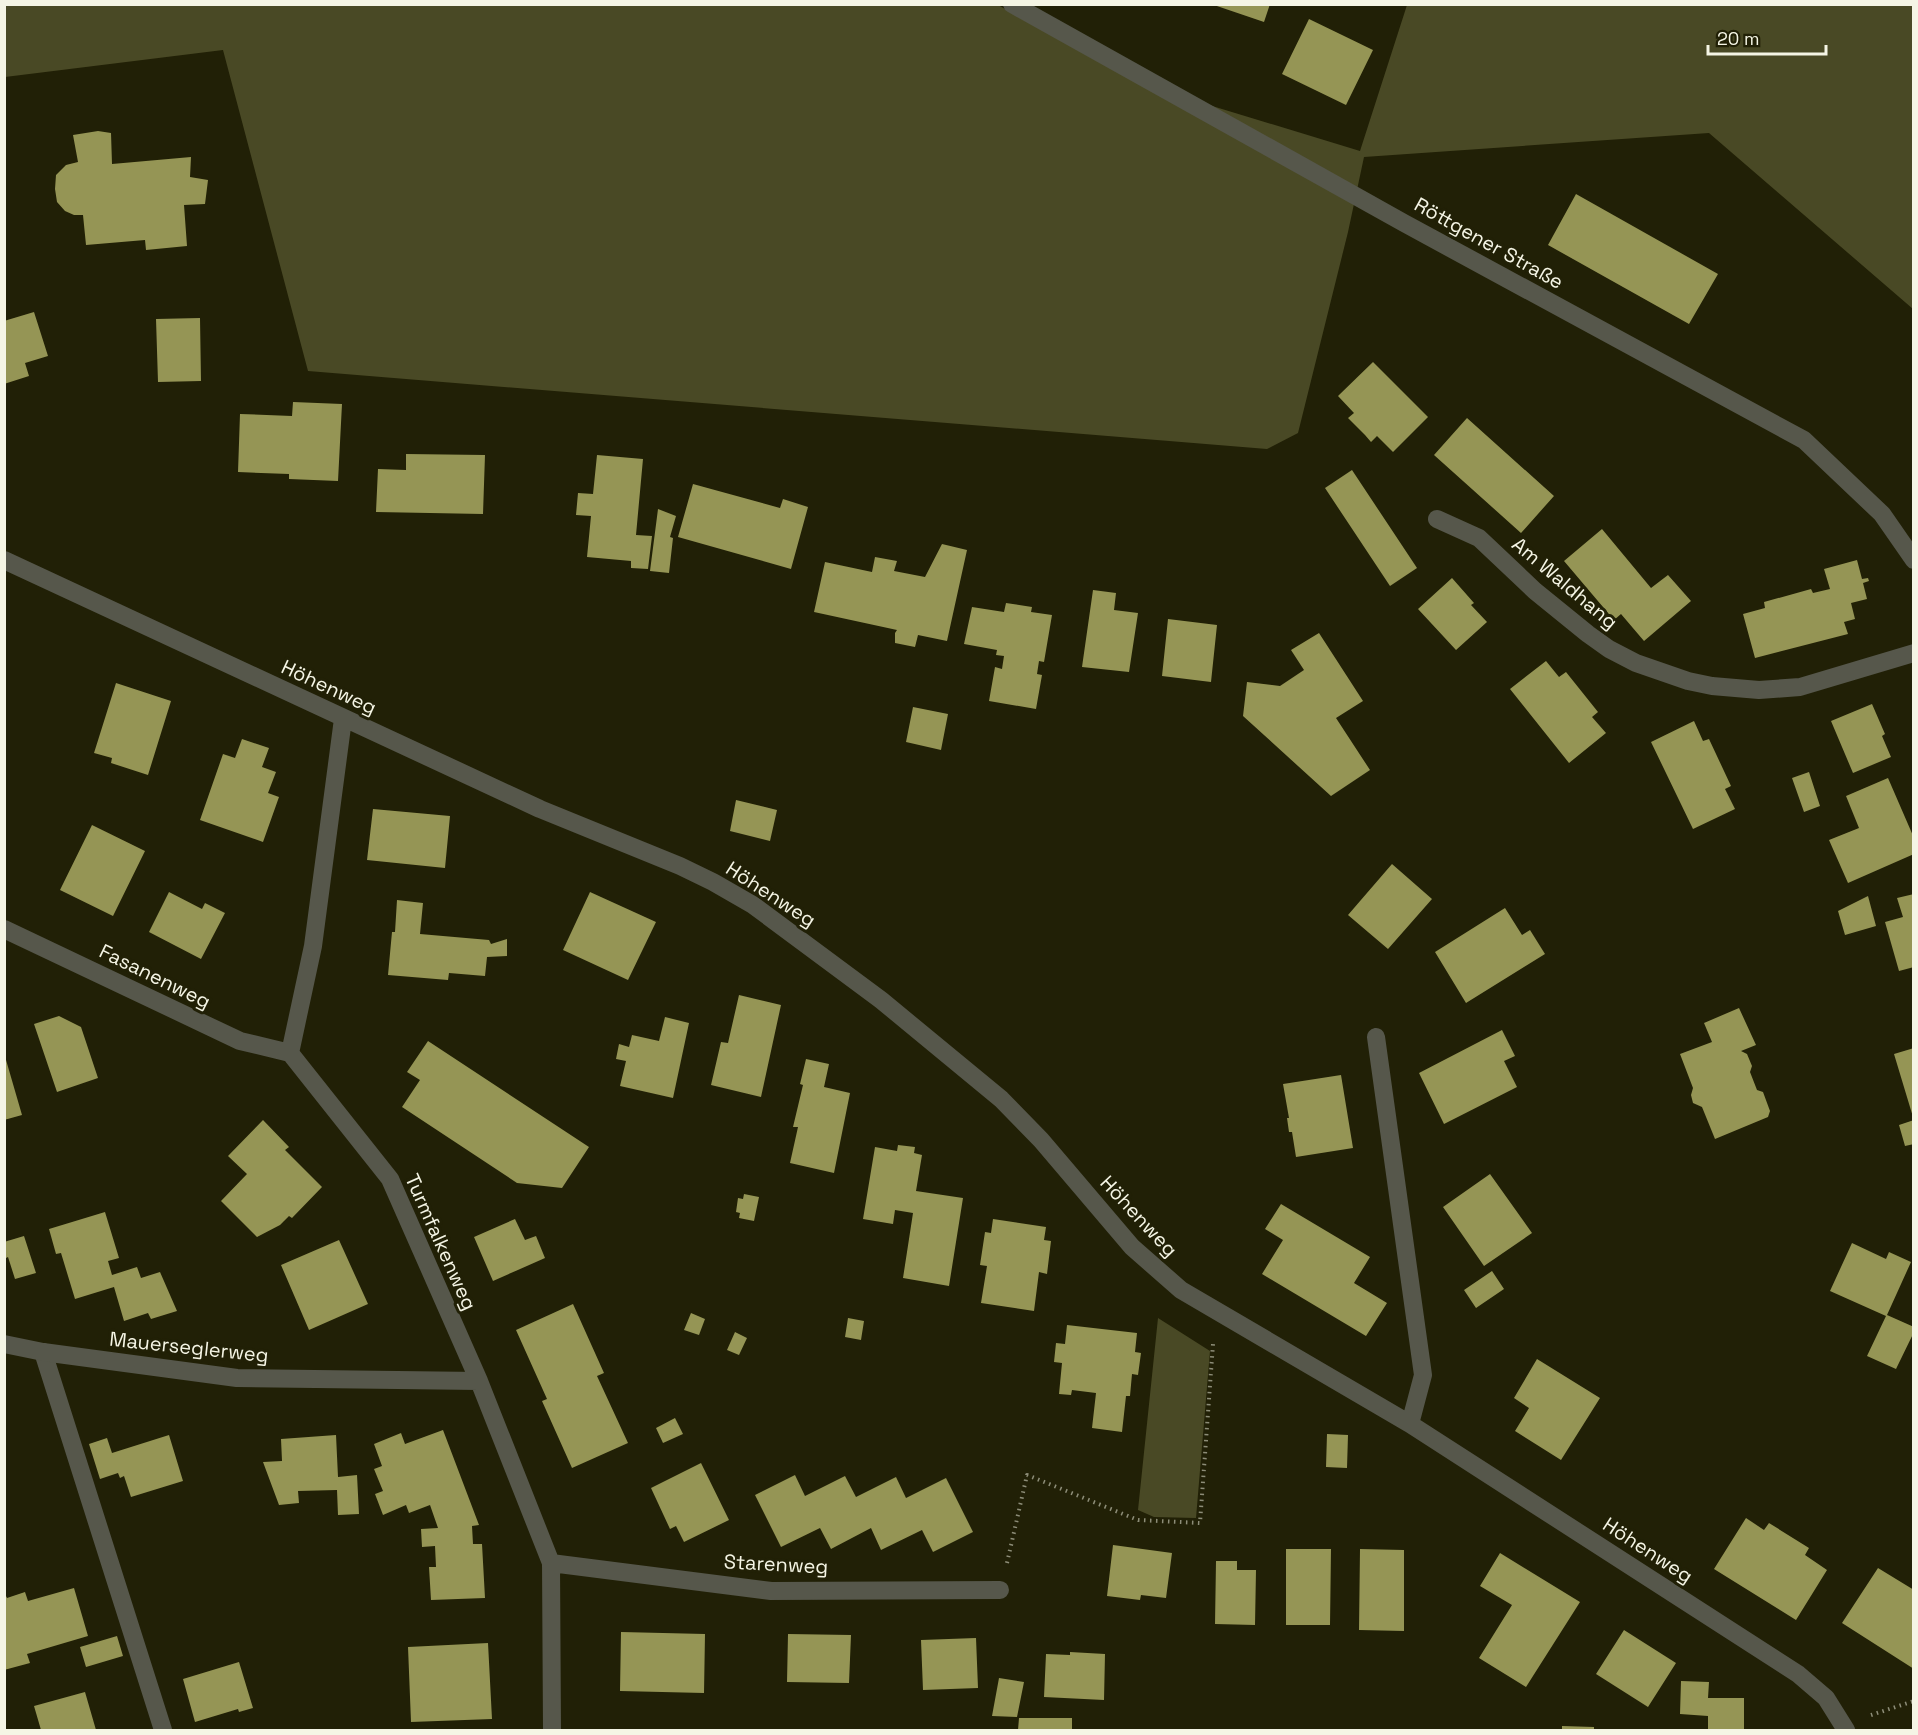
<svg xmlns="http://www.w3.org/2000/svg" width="1918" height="1735" viewBox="0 0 1918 1735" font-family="'Space Grotesk',sans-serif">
<rect width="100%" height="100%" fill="#212006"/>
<path fill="#494925" d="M4,5H998L1140,84L1360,151L1407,5H1913V309L1709,133L1364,157L1348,232L1298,433L1267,449L308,371L223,50L5,77Z
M1158,1318L1210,1351L1196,1518L1154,1517L1138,1510Z"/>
<path fill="#959555" d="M1211,4H1270L1264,22Z
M1309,19L1373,50L1346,105L1282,74Z
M98,131L111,133L112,164L191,157L190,177L208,180L205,204L184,205L187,246L146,250L145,240L86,245L83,215H74L65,211L57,202L55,189L56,175L66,165L78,162L73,135Z
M1576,194L1718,274L1689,324L1548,245Z
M34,312L48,356L25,363L29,376L4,384V321Z
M200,318L201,381L158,382L156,319Z
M1373,362L1428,417L1393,452L1377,436L1371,442L1365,435L1348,418L1354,413L1338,396Z
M293,402L342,404L338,481L289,479V474L238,472L240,414L292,416Z
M1467,418L1554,496L1521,533L1434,455Z
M406,454L485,455L483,514L376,512L378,469L406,470Z
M597,455L643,459L636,535L652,536L648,569L631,568V561L587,557L591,516L576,515L578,493L593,494Z
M1352,470L1417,568L1390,586L1325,488Z
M693,484L780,508L783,499L808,507L791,569L678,537Z
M658,509L676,516L670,537L673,538L669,573L650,571Z
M1602,529L1651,588L1668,575L1691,601L1644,641L1621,614L1614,620L1564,561Z
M942,544L967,550L947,641L918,635L915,647L895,643V633L897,630L814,612L825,562L872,572L875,557L897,561L894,571L925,577Z
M1857,560L1862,579L1868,578L1869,581L1863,583L1867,599L1851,603L1855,619L1844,622L1848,634L1755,658L1743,614L1765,608L1764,602L1811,589L1813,593L1830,589L1824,569Z
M1452,578L1474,603L1471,605L1487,622L1456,650L1418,609Z
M1093,590L1116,593L1114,610L1138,613L1129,672L1082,667Z
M1006,603L1032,607L1031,612L1052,615L1044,662L1039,661L1037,674L1042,675L1036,709L989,701L995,667L1002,669L1004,656L996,655L997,650L964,644L972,607L1004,612Z
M1168,619L1217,625L1211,682L1162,676Z
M1319,633L1363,701L1336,718L1370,770L1331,796L1243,716L1247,682L1280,686L1304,670L1291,650Z
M1546,661L1559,677L1566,672L1598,712L1592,717L1606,733L1569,763L1510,689Z
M116,683L171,701L148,775L111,763L112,758L94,753Z
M1872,704L1885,734L1882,736L1891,757L1853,773L1831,721Z
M913,707L948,714L941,750L906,742Z
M1694,721L1703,741L1709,739L1731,786L1725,789L1735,809L1693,829L1651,742Z
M242,739L269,748L262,767L276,772L268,793L279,797L263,842L200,820L223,754L235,758Z
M1809,772L1820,806L1804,812L1792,778Z
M1888,778L1914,838V854L1848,883L1829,840L1859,828L1846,796Z
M736,800L777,810L770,841L730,831Z
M373,809L450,816L445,868L367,860Z
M92,825L145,851L113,916L60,890Z
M1392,864L1432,899L1388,949L1348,915Z
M169,892L202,909L205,903L225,913L201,959L149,932Z
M590,892L656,922L628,980L563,950Z
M1914,894V967L1899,971L1885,922L1903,917L1897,898Z
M1868,896L1876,926L1845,935L1838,911Z
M397,900L423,903L420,934L489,940L491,944L507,939V956L487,957L485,976L449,973L448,980L388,975L392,932H395Z
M1505,908L1522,935L1530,930L1545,954L1466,1003L1435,952Z
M739,995L781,1005L761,1097L711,1085L721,1042L728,1043Z
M1739,1008L1756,1045L1741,1051L1747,1054L1752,1066L1750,1072L1757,1090L1763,1092L1770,1111L1768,1117L1715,1139L1702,1107L1693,1103L1691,1095L1693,1088L1680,1054L1712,1042L1704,1023Z
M59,1016L81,1027L98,1078L57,1092L34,1024Z
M665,1017L689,1023L673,1098L620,1086L626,1061L616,1059L619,1044L629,1047L632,1035L659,1041Z
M1502,1030L1515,1056L1504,1061L1517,1087L1444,1124L1419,1073Z
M428,1041L589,1147L562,1188L517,1183L402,1107L420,1080L407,1072Z
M1914,1048V1117H1913L1894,1054Z
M4,1053L22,1115L4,1120Z
M806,1059L829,1064L824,1087L850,1093L834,1173L790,1163L798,1127H793L803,1085L800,1084Z
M1341,1075L1353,1148L1296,1157L1292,1132H1289L1287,1118H1289L1283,1084Z
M263,1120L289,1147L285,1150L322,1187L292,1218L289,1216L280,1225L257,1237L221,1201L247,1174L228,1156Z
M1914,1120V1144L1905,1146L1899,1125Z
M898,1145L915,1147L914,1153L922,1155L916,1191L963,1198L949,1286L903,1278L913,1213L895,1210L893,1224L863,1219L875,1147L897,1151Z
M1490,1174L1532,1233L1484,1266L1443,1207Z
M744,1194L759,1197L754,1221L739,1218L740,1213L736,1212L738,1198L743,1199Z
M1281,1204L1370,1257L1354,1283L1387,1303L1366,1336L1262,1274L1283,1240L1265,1229Z
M105,1212L119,1258L108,1261L112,1275L137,1267L141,1278L160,1272L177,1311L151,1319L148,1313L124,1321L114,1287L75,1299L61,1253L56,1254L49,1229Z
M515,1219L525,1240L536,1236L545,1258L493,1281L474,1237Z
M993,1219L1046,1227L1044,1240L1051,1241L1047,1274L1039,1272L1034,1311L981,1303L987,1266L980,1265L985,1232L991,1233Z
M24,1236L36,1273L15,1279L8,1257L4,1259V1242Z
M339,1240L368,1304L309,1330L281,1265Z
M1852,1243L1886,1259L1889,1252L1911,1262L1887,1315L1914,1327V1332L1896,1369L1867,1356L1886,1316L1830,1291Z
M1492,1271L1504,1289L1476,1308L1464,1290Z
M573,1304L604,1373L597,1376L628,1443L572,1468L542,1401L547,1399L516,1330Z
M691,1313L705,1319L699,1335L684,1330Z
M848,1318L864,1321L861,1340L845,1337Z
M1067,1325L1137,1333L1135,1352L1141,1353L1138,1375L1132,1374L1130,1396H1126L1122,1432L1092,1428L1096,1393L1072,1390L1071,1395L1059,1394L1062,1363L1054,1362L1056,1343L1065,1344Z
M735,1332L747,1338L739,1355L727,1350Z
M1537,1359L1600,1398L1561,1460L1515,1431L1529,1408L1514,1398Z
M675,1418L683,1434L663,1443L656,1428Z
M443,1430L479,1525L472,1526L473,1544H482L485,1598L431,1600L429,1567H436L435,1546L422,1547L421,1529L438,1528L430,1505L409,1513L406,1505L383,1515L375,1494L383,1491L374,1469L382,1466L374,1444L401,1433L405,1444Z
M1327,1434L1348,1435L1347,1468L1326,1467Z
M169,1435L183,1481L131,1497L124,1476L120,1478L118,1473L100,1479L89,1444L107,1438L112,1453Z
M336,1435L338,1477L357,1475L359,1514L338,1515L337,1490L298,1491L299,1503L279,1505L263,1462L282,1461L281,1439Z
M701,1463L729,1520L684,1542L676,1526L670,1529L651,1488Z
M795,1475L805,1496L845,1476L856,1497L896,1477L906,1498L946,1478L973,1532L933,1552L922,1530L881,1550L871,1528L831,1549L820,1528L781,1547L755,1495Z
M1746,1518L1764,1530L1769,1523L1809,1548L1805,1555L1827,1570L1796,1620L1714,1569Z
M1113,1545L1172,1553L1166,1598L1141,1595L1140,1600L1107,1596Z
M1286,1549H1331L1330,1625H1286Z
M1360,1549L1404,1550V1631L1359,1630Z
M1500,1553L1580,1602L1526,1687L1479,1658L1512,1605L1480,1586Z
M1216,1561H1237V1570H1256L1255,1625L1215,1624Z
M1878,1568L1914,1590V1669L1842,1623Z
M74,1588L88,1636L27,1654L30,1663L4,1670V1592L7,1598L25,1592L28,1601Z
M1624,1630L1676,1663L1648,1707L1596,1674Z
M621,1632L705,1634L704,1693L620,1691Z
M788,1634L851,1635L849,1683L787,1682Z
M117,1636L123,1656L86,1667L80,1647Z
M976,1638L978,1688L923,1690L921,1640Z
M488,1643L492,1719L411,1722L408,1647Z
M1070,1652L1105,1654L1104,1700L1044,1697L1046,1654L1070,1655Z
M239,1662L253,1708L239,1712L238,1709L195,1722L183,1679Z
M999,1678L1024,1682L1017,1717L992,1716Z
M1681,1681L1709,1682L1708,1698H1744V1730H1708V1716L1680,1714Z
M85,1692L96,1730H41L34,1706Z
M1019,1718H1072V1730H1018Z
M1562,1726L1594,1727V1730H1562Z"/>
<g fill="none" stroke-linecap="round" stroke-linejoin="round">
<path stroke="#8d8d78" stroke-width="4" stroke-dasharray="1.5 4.5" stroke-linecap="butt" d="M1007,1563L1027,1475L1138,1520L1200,1523L1213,1344
M1871,1715L1914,1701"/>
<path stroke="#56574b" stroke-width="18" d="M43,1352L163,1730"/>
<path stroke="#56574b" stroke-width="18" d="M1437,519L1479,538L1535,591L1588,634L1609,649L1636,663L1688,681L1712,686L1759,690L1800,687L1914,653
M4,560L540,809L680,866L713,882L753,905L881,1000L1001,1099L1041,1140L1132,1247L1181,1290L1410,1424L1798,1674L1826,1698L1846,1730
M4,929L240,1041L290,1053
M1376,1037L1423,1375L1410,1424
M290,1053L390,1179L479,1381L551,1563L552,1730
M290,1053L313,946L343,719
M4,1344L43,1352L237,1378L479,1381
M551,1563L771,1591L1000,1590"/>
<path stroke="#56574b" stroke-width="18" d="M1012,4L1404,223L1804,440L1882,514L1914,560"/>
</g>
<g text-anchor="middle" stroke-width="6" stroke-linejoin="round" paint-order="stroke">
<g font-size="20" fill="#f5f5e5" stroke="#212006">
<text transform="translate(1489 243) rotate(29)" y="7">Röttgener Straße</text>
<text transform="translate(1565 583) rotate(40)" y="7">Am Waldhang</text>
<text transform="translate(329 687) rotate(25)" y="7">Höhenweg</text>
<text transform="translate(771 894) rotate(33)" y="7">Höhenweg</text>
<text transform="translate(155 976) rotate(26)" y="7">Fasanenweg</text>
<text transform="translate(1139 1216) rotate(47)" y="7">Höhenweg</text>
<text transform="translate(441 1242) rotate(66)" y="7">Turmfalkenweg</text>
<text transform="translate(189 1347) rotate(6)" y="7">Mauerseglerweg</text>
<text transform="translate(1648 1550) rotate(33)" y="7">Höhenweg</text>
<text transform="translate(776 1564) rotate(3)" y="7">Starenweg</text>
</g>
</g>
<rect width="1918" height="1735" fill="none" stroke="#f5f5e5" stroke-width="12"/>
<path d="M1708 45v9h118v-9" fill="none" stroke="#f5f5e5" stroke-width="3"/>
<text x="1717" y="45" font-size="18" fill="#f5f5e5" stroke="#212006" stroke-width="4.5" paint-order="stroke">20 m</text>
</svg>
